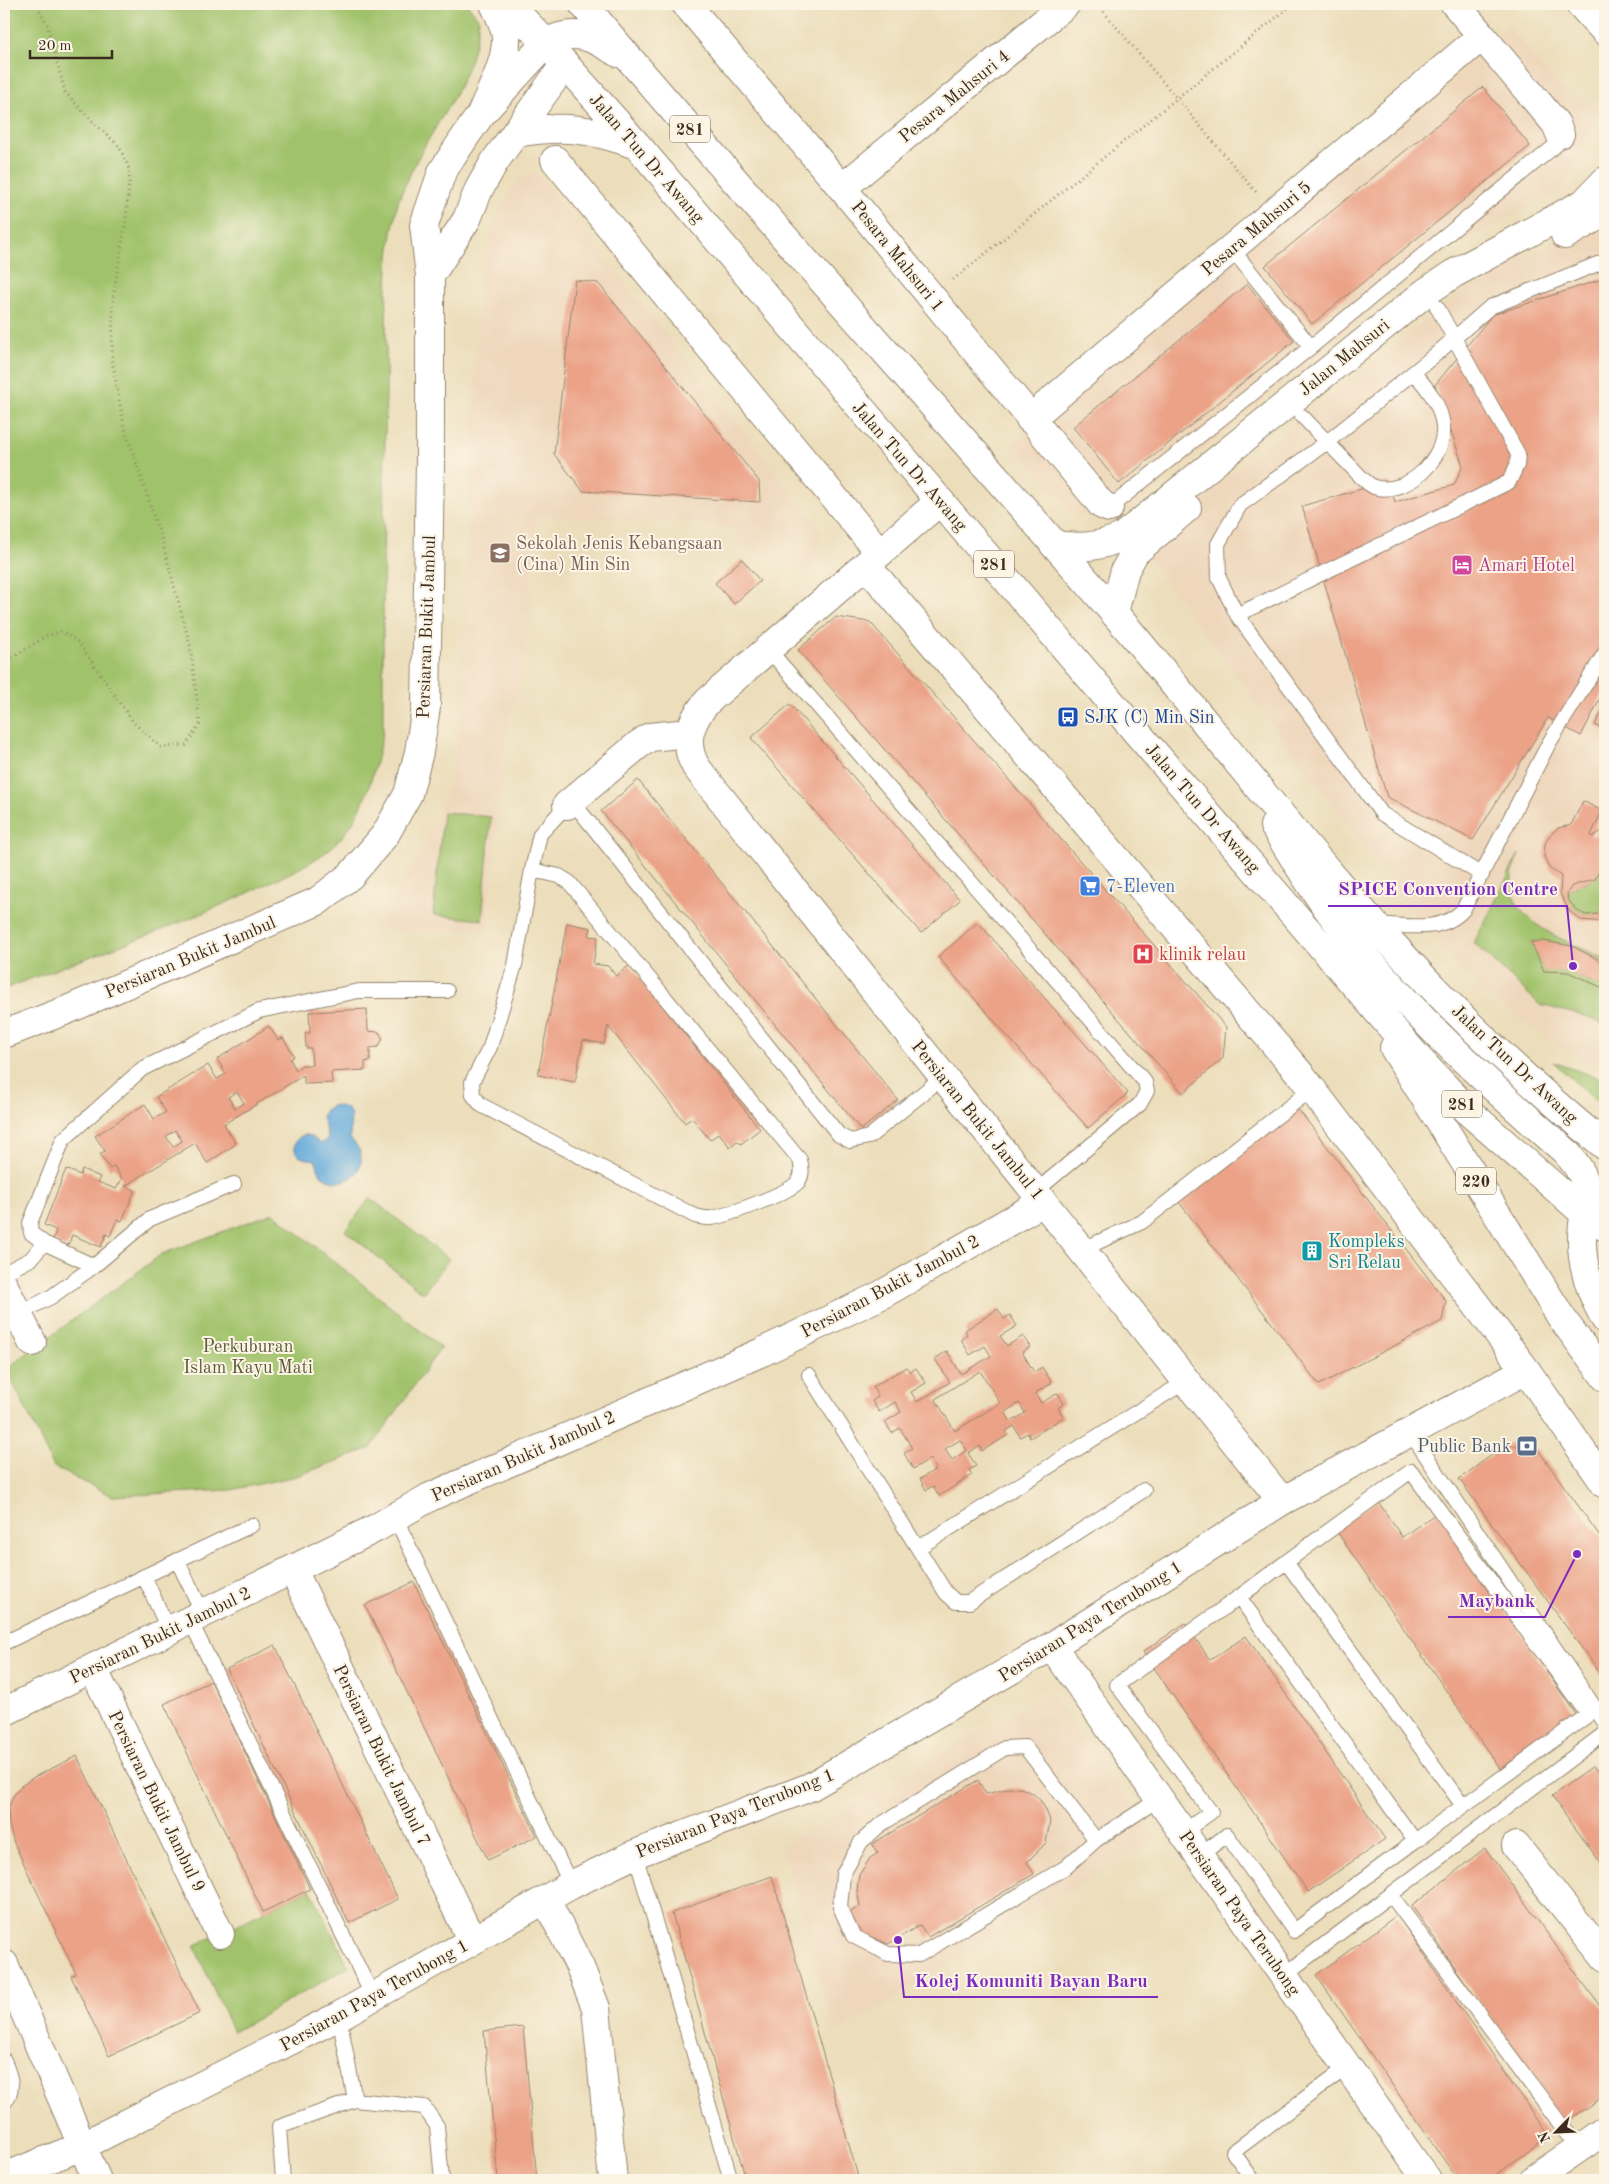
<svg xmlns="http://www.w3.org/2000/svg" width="1609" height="2184" viewBox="0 0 1609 2184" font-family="'Old Standard TT',serif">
<rect width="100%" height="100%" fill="#fcf5e5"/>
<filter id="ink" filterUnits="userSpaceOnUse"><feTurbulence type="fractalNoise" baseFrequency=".02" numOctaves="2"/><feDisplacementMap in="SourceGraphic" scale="10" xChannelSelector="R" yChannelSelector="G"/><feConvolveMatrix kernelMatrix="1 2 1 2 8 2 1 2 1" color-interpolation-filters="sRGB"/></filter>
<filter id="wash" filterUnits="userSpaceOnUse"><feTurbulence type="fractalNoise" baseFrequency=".0096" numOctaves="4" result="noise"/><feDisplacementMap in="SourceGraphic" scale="20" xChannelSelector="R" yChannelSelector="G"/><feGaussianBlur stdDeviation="1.12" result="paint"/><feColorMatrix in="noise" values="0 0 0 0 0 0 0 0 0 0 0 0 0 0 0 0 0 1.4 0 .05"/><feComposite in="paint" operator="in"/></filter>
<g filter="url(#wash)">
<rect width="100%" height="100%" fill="#ecdebb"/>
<path fill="#eed7bb" d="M1507,25L1571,100L1599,106L1566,187L1427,263L1119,519L1073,514L1014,444Z
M536,172L822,530L816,562L806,570L742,545L725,525L537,516L529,634L504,748L487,930H378L433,827L450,779L458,742L479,288L492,228L513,184Z
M1605,214V1077L1486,995L1440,948L1139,546L1459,294Z
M1048,1692L1156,1838L834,2034L782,1846Z"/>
<path fill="#a0c26b" stroke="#6e7644" d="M4,4H467L479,19C473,86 433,121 408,179C404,188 399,197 397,207C383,266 387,331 386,391C383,505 383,618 383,732C375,767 367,808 342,837C323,859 294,871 269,883C184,925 92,955 4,989Z
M443,812L491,817L482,920L433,915Z
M1605,839V909C1592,923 1569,911 1567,893C1575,880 1591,886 1600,873C1607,863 1600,850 1605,839Z
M1519,854C1489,919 1559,936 1605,959V963C1581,949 1559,939 1531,942L1544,970L1568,972L1605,989V1024L1580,1015L1540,1005L1474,943Z
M1553,1062L1605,1080V1109Z
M370,1198L449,1259L423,1293L345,1231Z
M273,1213L441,1347L371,1448L297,1476L231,1490L112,1496L54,1467L6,1369L162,1254Z
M310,1889L349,1967L233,2032L194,1946Z"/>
<path fill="#63aada" stroke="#4f6a7c" d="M334,1105L346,1108L351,1114L350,1139C377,1159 350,1197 321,1175L315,1160C310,1159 303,1159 299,1156C290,1149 296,1134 307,1135C312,1136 317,1141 321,1144L328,1138L322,1117L325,1110Z"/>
<g id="blocks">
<path fill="#eba287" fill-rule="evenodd" d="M1483,87L1530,146L1312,324L1265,266Z
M1605,278V689L1581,736L1548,718L1473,840L1387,797L1302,506L1389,481L1395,502L1454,485L1463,466L1435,385L1492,315Z
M575,280L598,283L759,481L760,502L583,491L554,454Z
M1247,284L1294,341L1119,484L1073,427Z
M742,559L760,581L734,604L715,583Z
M836,617L870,622L1226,1027L1223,1058L1183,1093L798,650Z
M790,704L960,900L921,933L751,738Z
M1605,705V730L1595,725Z
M638,780L898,1100L861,1130L601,811Z
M1583,801L1602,811L1591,835L1592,837L1605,829L1603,864L1595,879L1572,886L1567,893L1568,899L1576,910L1586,915L1599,914L1605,909V922L1581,920L1568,910L1560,893L1561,876L1549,868L1544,856L1545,844L1549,836L1558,828L1571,825Z
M978,922L1128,1093L1088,1128L938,957Z
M567,923L591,928L589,936L598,937L593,964L608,966L616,976L630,965L760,1129L741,1144L737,1141L730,1147L719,1133L710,1140L692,1118L685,1123L608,1026L604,1044L583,1040L575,1082L538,1075Z
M1545,941L1572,946L1605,963V989L1568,972L1544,971L1531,942Z
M367,1009L368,1031L379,1032L383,1039L378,1047L370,1048V1061L365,1062V1070L331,1072L332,1083L304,1084V1075L224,1124L236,1144L207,1163L195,1143L125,1186L135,1190L122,1221L117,1219L110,1236L106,1234L101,1247L72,1235L69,1244L64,1247L53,1240L56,1230L44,1225L66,1169L80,1175L82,1169L100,1177L98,1182L116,1189L122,1179L114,1166L110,1169L100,1154L105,1151L95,1136L145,1104L154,1119L166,1112L156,1097L208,1065L217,1079L226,1074L217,1059L269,1026L278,1040L283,1038L294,1056L290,1059L296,1070L302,1065H312L311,1048H306L305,1033H310L309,1012ZM237,1092L244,1103L235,1108L228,1097ZM175,1130L182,1141L173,1147L166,1136Z
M1298,1109L1446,1301L1442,1321L1319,1385L1179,1202Z
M998,1309L1004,1319L1010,1315L1017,1326L1000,1336L1007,1346L1023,1336L1030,1347L1022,1352L1034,1372L1042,1367L1052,1383L1035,1393L1041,1403L1058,1393L1064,1404L1058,1408L1064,1417L1030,1438L1028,1433L1020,1437L1014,1426L1006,1431L1008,1435L982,1451L980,1446L968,1453L976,1466L969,1470L972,1475L939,1496L933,1486L926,1490L920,1479L936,1469L930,1459L913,1469L904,1453L912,1448L900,1428L892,1433L885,1422L901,1412L895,1402L879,1412L872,1401L878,1397L873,1387L906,1367L910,1372L916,1368L926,1383L911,1392L917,1402L950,1382L935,1359L947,1351L961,1374L991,1356L985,1346L970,1355L961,1339L967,1335L965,1330ZM980,1371L1000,1403L955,1431L935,1399ZM1019,1403L1025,1413L1011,1422L1005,1412ZM960,1440L967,1450L952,1460L945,1449Z
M1507,1444L1538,1450L1605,1543V1680L1459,1479Z
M1377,1500L1402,1537L1438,1512L1577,1716L1500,1769L1335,1529Z
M414,1582L537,1836L488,1860L365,1605Z
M1185,1623L1210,1660L1246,1636L1385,1839L1308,1892L1143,1652Z
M275,1645L398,1899L349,1923L227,1669Z
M211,1681L310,1889L263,1912L164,1704Z
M77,1756L200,2013L109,2056L71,1976L76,1974L14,1843L9,1826L8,1809L13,1796L21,1786L34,1777Z
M1593,1766L1605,1782V1869L1552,1796Z
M978,1780L986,1794L1010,1788H1021L1032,1793L1040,1800L1046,1810L1050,1821L1046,1843L1027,1862L1034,1874L928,1937L920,1925L888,1944L862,1933L849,1913L860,1906L857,1890L859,1875L870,1858L878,1853L872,1844Z
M1485,1848L1605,2013V2095L1564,2123L1412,1906Z
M772,1876L859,2180H746L672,1913Z
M1397,1915L1549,2137L1488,2180H1458L1316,1975Z
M523,2027L537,2180H498L484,2031Z"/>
</g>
</g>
<g filter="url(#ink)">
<use href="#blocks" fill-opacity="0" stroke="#94846c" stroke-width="1"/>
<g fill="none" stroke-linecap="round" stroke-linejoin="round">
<g stroke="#94846c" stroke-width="16">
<path id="lane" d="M1231,248L1311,347
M1302,416L1362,478C1365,481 1370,485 1374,487C1407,497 1446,458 1443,426C1440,403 1428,389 1414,373
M1109,508L1311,347L1556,145L1560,134
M1237,615L1509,482L1517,465L1518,454L1437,307
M768,649L1145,1082L1147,1091L1140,1104L1035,1192
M572,801L839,1135L850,1141L869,1137L943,1077
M532,870L559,876L569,882L800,1160C802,1168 803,1175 798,1182C789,1193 726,1216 711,1218C706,1219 701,1217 695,1216L481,1105L473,1095L472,1082L490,1047L515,965Z
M532,870L540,834L567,805
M1482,875L1382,814L1237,615L1219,578L1218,544L1240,505L1327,442L1435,355L1490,307L1605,261
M1375,924C1405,925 1441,934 1463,910L1549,743L1605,653
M234,1184L150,1219L94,1266L44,1243L31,1233L30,1223L63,1140L142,1069L259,1011L359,991H447
M1081,1250L1142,1222L1312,1089
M4,1273L31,1259L44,1243
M18,1314L51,1297L94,1266
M809,1375L946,1593L956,1602H969L1144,1490
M1410,1432L1605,1723
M395,1517L571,1885
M918,1548L1185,1382
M177,1560L203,1613
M1286,1562L1411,1471L1588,1715L1463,1806
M144,1576L169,1631
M1239,1597L1286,1562L1463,1806L1415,1841
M190,1620L373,1997
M4,1643L252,1525
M1182,1833L1211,1812L1117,1685L1239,1597L1415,1841L1294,1931L1227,1835L1199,1856
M1096,1840L1025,1747L1005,1748L880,1825L861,1842L843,1874L840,1907L853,1936L888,1954L919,1955L1066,1867L1096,1840L1159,1799
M635,1854L731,2180
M1391,1895L1579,2149
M1284,1975L1605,1733
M339,2016L355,2100
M4,2060C10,2076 16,2089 4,2103
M283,2180L279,2127L355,2100L424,2107L437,2126L442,2180
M1253,2180L1233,2152L1347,2067"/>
</g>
<g stroke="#94846c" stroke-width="30">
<path id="street" d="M686,4L842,188L1102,505L1109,508
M1455,4L1556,124L1560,134
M1580,4L1605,31
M555,160L880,553
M842,188L1066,4
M1565,235L1605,212
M1030,419L1482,36
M940,501L708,701C690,721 682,742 696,767L1282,1501
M1054,545C1082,548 1096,548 1122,537L1426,292L1453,274L1584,203L1605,181
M866,565L1302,1076L1526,1370L1605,1484
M1114,613L1125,570L1135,552L1187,508
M567,805L638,745L650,737L688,733
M4,1286L32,1342
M293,1570L472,1941
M1052,1646L1427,2180
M93,1668L220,1934
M4,1712L376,1528L430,1497L762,1352L881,1295L1043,1202
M1516,1846L1605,1958
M546,1900L580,1967L596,2008L613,2180
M4,1964L97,2180
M4,2177L82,2146L339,2016L571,1885L635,1854L810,1787L1052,1646L1282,1501L1526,1370
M1533,2180L1605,2130"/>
</g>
<g stroke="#94846c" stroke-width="30">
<path id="secondary" d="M430,276L467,219L479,189L495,161L565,64
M4,1034L67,1010L318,901L351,875L385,835L408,794L419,752L426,707L430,463V276L424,225L442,172L465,137L481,114L546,43"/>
</g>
<g stroke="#94846c" stroke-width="30">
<path id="primary" d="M508,4L546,43L637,145L1139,735L1417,1057L1470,1113L1585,1214L1605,1227
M583,4C757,211 939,409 1115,614C1227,745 1330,884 1451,1006C1500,1056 1552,1102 1605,1146
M546,43C573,27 594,37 618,53
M481,114C490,91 507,63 506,37C505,25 499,14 494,4
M516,133C562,125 591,128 636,145
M1274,826C1292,855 1309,884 1330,912C1397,1001 1481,1078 1565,1151C1598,1188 1584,1194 1582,1237C1581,1266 1591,1294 1605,1319
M1394,1048L1561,1317L1605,1377"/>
</g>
<path stroke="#94846c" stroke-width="3" stroke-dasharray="1 4" stroke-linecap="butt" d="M1097,4L1256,192
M953,280L1293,4
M4,663L46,636L62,631L78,642L134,723L161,747L186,745L200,724L190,645L163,544L124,426L112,360L113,297L126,220L130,171L119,146L93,122L65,92L47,24L36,4"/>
<use href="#lane" stroke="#fff" stroke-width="14"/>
<use href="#street" stroke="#fff" stroke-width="28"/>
<use href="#secondary" stroke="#fff" stroke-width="28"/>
<use href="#primary" stroke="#fff" stroke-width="28"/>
</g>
</g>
<defs>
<g id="school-square" transform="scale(1.125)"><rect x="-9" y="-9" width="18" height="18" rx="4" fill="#8d6e63" stroke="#fcf5e5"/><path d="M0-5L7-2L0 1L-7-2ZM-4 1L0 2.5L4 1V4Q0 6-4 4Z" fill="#fff"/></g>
<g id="hotel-square" transform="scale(1.125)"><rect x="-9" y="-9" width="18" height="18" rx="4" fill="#d1479c" stroke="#fcf5e5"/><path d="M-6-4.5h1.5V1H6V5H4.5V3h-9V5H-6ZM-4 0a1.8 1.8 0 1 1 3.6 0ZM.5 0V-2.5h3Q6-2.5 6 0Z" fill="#fff"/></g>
<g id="bus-square" transform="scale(1.125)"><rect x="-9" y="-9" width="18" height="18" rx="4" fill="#1a4fb4" stroke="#fcf5e5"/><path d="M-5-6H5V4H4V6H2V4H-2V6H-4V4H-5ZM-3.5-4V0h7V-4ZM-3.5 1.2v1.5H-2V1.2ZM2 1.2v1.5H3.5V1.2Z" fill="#fff"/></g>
<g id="supermarket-square" transform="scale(1.125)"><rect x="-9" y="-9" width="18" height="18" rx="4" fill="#3f7fe0" stroke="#fcf5e5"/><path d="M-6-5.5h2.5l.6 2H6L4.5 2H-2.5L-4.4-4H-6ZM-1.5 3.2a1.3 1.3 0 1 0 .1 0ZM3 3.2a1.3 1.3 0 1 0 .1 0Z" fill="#fff"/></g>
<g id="hospital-square" transform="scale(1.125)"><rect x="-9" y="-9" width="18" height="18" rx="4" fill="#e0444e" stroke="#fcf5e5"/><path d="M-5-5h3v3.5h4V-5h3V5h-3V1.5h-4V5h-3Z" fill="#fff"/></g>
<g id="building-square" transform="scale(1.125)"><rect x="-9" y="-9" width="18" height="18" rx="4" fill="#0f9aa8" stroke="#fcf5e5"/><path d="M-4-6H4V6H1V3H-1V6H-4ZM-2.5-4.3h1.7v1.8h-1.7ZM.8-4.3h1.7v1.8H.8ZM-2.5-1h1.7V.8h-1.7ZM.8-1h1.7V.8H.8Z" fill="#fff"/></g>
<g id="bank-square" transform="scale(1.125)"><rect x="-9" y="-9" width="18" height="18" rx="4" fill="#5c6f8a" stroke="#fcf5e5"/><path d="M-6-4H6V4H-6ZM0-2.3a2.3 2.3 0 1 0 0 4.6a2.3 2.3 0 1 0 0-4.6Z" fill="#fff"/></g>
</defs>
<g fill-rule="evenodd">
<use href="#school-square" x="500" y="553"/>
<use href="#hotel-square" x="1462" y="565"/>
<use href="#bus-square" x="1068" y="717"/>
<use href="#supermarket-square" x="1090" y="886"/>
<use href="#hospital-square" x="1143" y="954"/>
<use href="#building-square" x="1312" y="1251"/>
<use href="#bank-square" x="1527" y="1446"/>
</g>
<g text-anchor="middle" stroke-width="4" stroke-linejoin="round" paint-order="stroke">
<g fill="#fcf5e5" stroke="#75675a" stroke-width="1">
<rect x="670" y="115.5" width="40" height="27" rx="4"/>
<rect x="974" y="550.5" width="40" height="27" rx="4"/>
<rect x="1442" y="1090.5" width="40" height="27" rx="4"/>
<rect x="1456" y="1167.5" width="40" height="27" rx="4"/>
</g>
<g font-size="16" font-weight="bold" fill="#3b2a1e">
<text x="690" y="135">281</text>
<text x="994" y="570">281</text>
<text x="1462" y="1110">281</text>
<text x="1476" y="1187">220</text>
</g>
<g font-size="18" fill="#3b2a1e" stroke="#fcf5e5">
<text transform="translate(954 96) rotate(-39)" y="6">Pesara Mahsuri 4</text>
<text transform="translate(647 158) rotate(49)" y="6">Jalan Tun Dr Awang</text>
<text transform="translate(1256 228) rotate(-40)" y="6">Pesara Mahsuri 5</text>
<text transform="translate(898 256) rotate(51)" y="6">Pesara Mahsuri 1</text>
<text transform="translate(1344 357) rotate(-39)" y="6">Jalan Mahsuri</text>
<text transform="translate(910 466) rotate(49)" y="6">Jalan Tun Dr Awang</text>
<text transform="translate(426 627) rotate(-88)" y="6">Persiaran Bukit Jambul</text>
<text transform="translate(1203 808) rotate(49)" y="6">Jalan Tun Dr Awang</text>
<text transform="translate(190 957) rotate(-23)" y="6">Persiaran Bukit Jambul</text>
<text transform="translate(1515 1064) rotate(43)" y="6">Jalan Tun Dr Awang</text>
<text transform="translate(978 1120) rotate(51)" y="6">Persiaran Bukit Jambul 1</text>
<text transform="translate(890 1286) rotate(-28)" y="6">Persiaran Bukit Jambul 2</text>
<text transform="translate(523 1456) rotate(-24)" y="6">Persiaran Bukit Jambul 2</text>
<text transform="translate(1090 1621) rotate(-32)" y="6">Persiaran Paya Terubong 1</text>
<text transform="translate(160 1635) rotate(-26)" y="6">Persiaran Bukit Jambul 2</text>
<text transform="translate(382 1755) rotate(64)" y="6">Persiaran Bukit Jambul 7</text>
<text transform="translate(157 1801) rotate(64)" y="6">Persiaran Bukit Jambul 9</text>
<text transform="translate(735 1813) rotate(-22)" y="6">Persiaran Paya Terubong 1</text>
<text transform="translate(1240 1913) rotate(55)" y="6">Persiaran Paya Terubong</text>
<text transform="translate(374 1995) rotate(-29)" y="6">Persiaran Paya Terubong 1</text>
</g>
<g font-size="18" fill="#785e54" stroke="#fcf5e5" text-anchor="start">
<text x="516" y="549">Sekolah Jenis Kebangsaan<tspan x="516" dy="21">(Cina) Min Sin</tspan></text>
</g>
<g font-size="18" fill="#b23c85" stroke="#fcf5e5" text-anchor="start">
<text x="1478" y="571">Amari Hotel</text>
</g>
<g font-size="18" fill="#164399" stroke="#fcf5e5" text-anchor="start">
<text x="1084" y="723">SJK (C) Min Sin</text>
</g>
<g font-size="18" fill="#366cbe" stroke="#fcf5e5" text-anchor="start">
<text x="1106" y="892">7-Eleven</text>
</g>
<g font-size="18" fill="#be3a42" stroke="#fcf5e5" text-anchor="start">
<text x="1159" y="960">klinik relau</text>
</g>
<g font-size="18" fill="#0d838f" stroke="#fcf5e5" text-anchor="start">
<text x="1328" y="1247">Kompleks<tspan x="1328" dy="21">Sri Relau</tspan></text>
</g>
<g font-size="18" fill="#595835" stroke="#fcf5e5">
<text x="248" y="1352">Perkuburan<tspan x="248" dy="21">Islam Kayu Mati</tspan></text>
</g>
<g font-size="18" fill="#4e5e75" stroke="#fcf5e5" text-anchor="end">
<text x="1511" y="1452">Public Bank</text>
</g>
</g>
<path fill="none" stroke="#7b2cbf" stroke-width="2" d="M1573 966L1567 906H1328M1577 1554L1545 1617H1448M898 1940L904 1997H1158"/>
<g fill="#7b2cbf" stroke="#fcf5e5" stroke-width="2">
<circle cx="1573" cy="966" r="5"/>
<circle cx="1577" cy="1554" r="5"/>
<circle cx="898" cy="1940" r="5"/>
</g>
<g font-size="19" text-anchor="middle" font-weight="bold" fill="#7b2cbf" stroke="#fcf5e5" stroke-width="4" stroke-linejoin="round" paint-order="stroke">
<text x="1448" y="895">SPICE Convention Centre</text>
<text x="1497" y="1607">Maybank</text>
<text x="1031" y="1987">Kolej Komuniti Bayan Baru</text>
</g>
<rect width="1609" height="2184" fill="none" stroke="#fcf5e5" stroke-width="20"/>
<g transform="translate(1556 2132) rotate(246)" stroke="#fcf5e5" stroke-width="4" paint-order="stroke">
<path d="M0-4L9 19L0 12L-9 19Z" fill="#3b2a1e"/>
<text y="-8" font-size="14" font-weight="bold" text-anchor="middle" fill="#3b2a1e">N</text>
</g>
<path d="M30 50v8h82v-8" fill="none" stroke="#3b2a1e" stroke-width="2.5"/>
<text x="38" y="50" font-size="15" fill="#3b2a1e" stroke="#fcf5e5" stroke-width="4" paint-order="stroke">20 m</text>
</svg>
